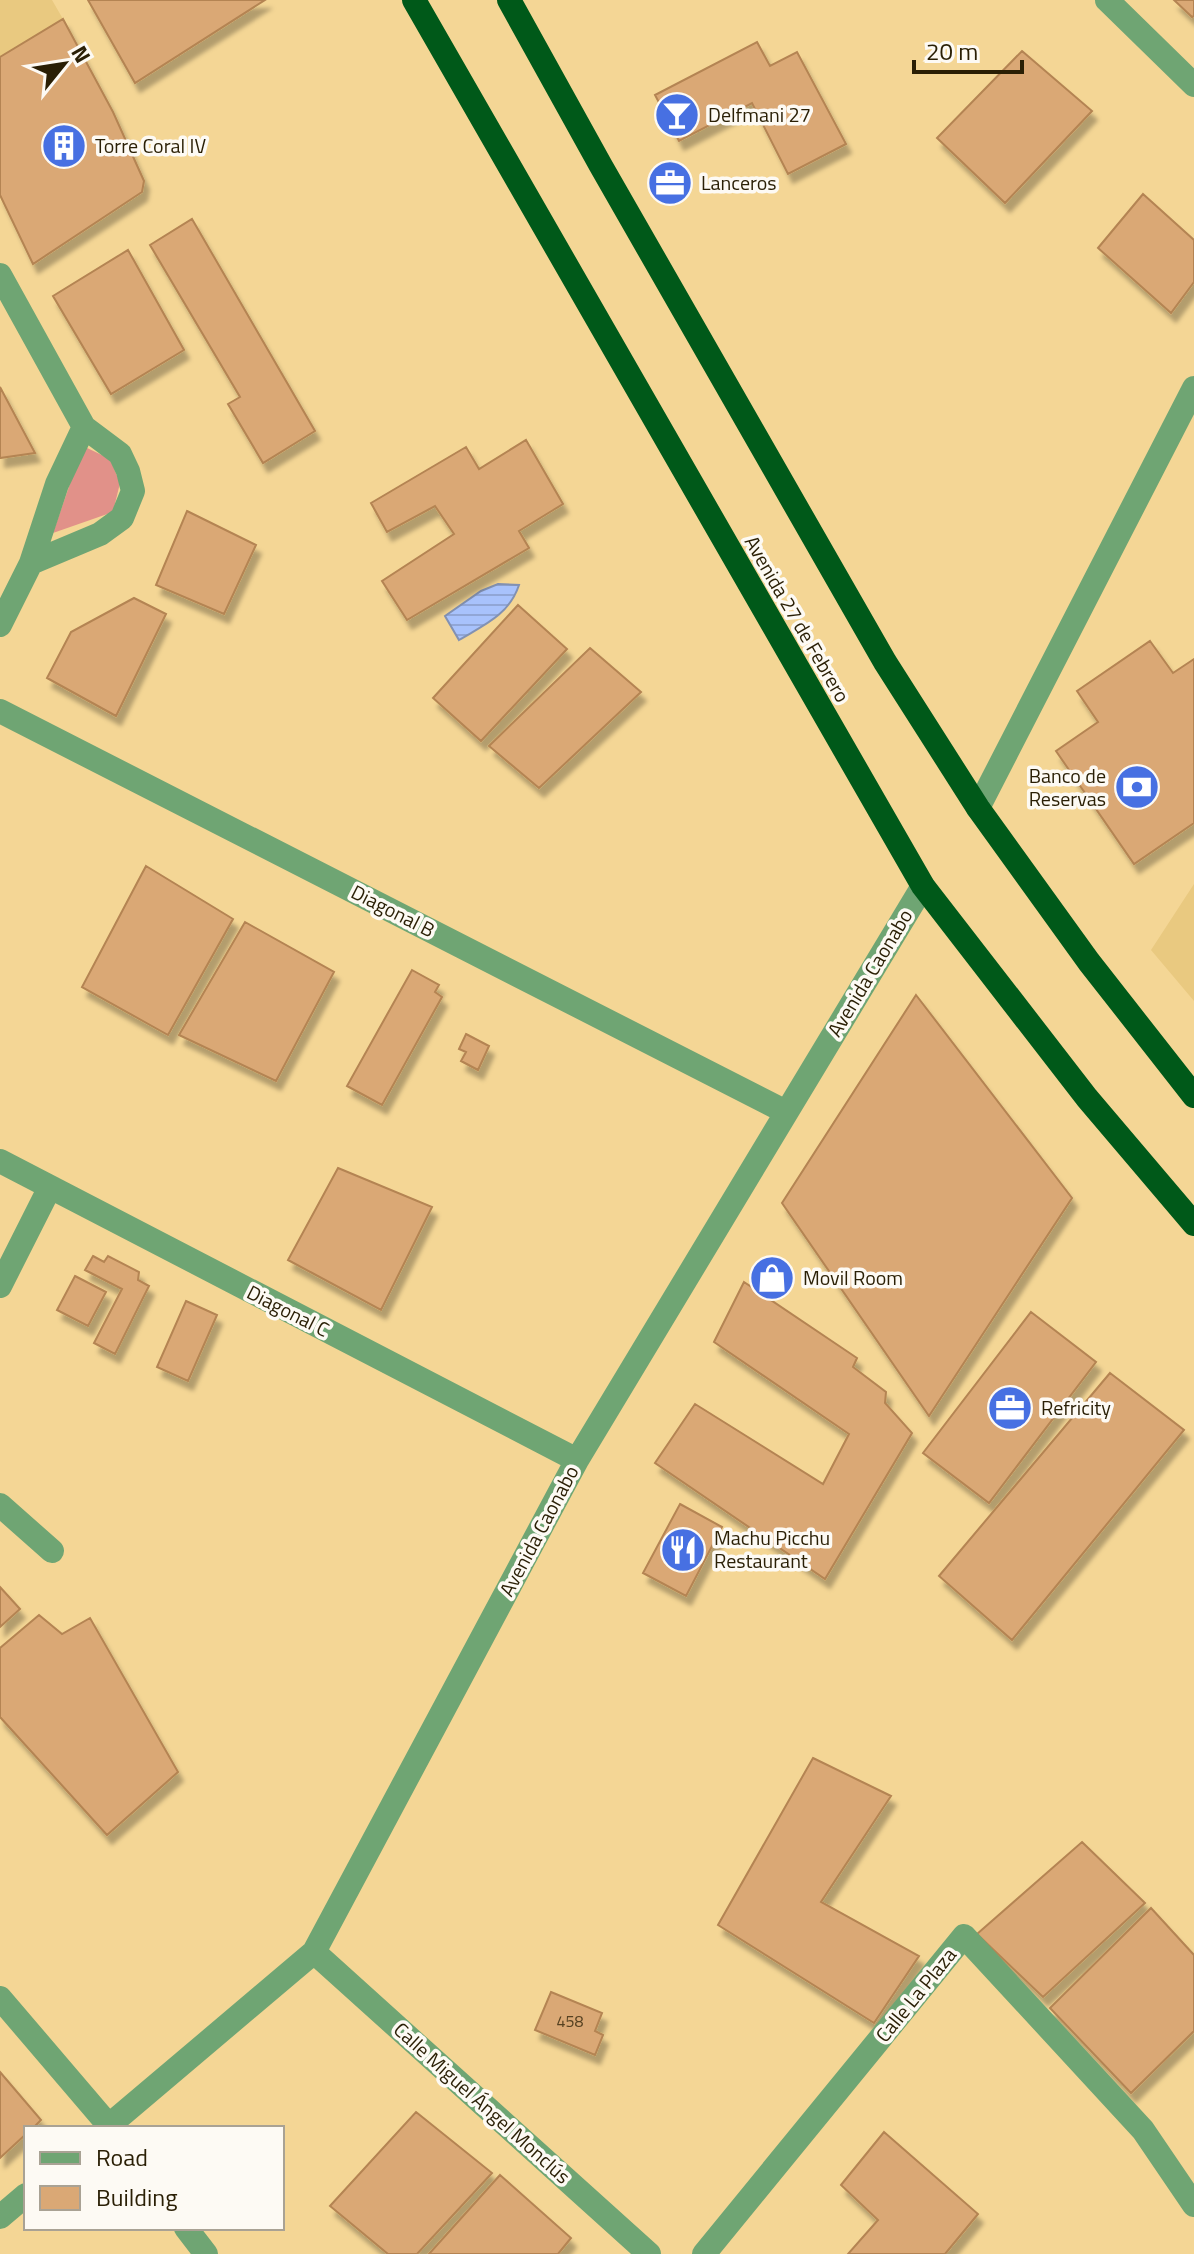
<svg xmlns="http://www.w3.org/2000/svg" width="1194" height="2254" viewBox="0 0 1194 2254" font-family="'Titillium Web',sans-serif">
<defs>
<pattern id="water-rules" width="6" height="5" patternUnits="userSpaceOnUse" patternTransform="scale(2)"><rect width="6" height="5" fill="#a8c2fc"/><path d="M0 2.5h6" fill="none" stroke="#91a6d6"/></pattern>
<filter id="shadow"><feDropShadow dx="5" dy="9" stdDeviation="2" flood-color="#0004"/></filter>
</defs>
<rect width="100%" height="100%" fill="#f4d695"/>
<path fill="#e9c980" d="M0,0H52L63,19L0,57Z
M1194,884V1001L1151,950Z"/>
<path fill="#e19189" d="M83,446L110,459L120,483L113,512L53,533Z"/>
<path fill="url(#water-rules)" stroke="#8291b2" stroke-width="2" d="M498,584L519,585C509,615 484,625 459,640L445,616L481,591Z"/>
<path fill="#daa875" stroke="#b48452" stroke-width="2" filter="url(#shadow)" d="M88,0H265L135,83Z
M1174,0H1194V16L1192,17Z
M63,19L113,112L144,181L142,192L33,264L0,195V57Z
M757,42L770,66L797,52L846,144L788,174L752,103L679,141L655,95Z
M1022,51L1092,111L1005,203L937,138Z
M1143,194L1194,240V282L1171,313L1098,248Z
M192,219L315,431L263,463L228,404L240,397L150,245Z
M128,250L184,350L111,394L53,296Z
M0,387L35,453L0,458Z
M526,440L563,504L519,531L529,548L407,620L382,581L454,534L435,506L387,532L371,503L466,447L479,469Z
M187,511L256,545L224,614L156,585Z
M134,598L166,614L116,716L47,678L71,632Z
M518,605L567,649L481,741L433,698Z
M1150,641L1173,673L1194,659V823L1134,864L1056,751L1098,722L1077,691Z
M590,648L641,692L539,788L489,746Z
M146,866L233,919L168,1035L82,987Z
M245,922L334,972L276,1081L179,1035Z
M412,970L439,985L435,992L442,997L382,1105L347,1086Z
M916,995L1072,1198L929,1416L782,1203Z
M466,1034L489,1046L478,1070L461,1061L466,1052L459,1049Z
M338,1168L432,1207L381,1310L288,1260Z
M93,1256L104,1262L108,1256L139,1272L138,1280L149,1286L115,1354L94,1343L122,1289L85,1270Z
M75,1276L106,1292L88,1326L57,1310Z
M744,1282L857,1358L853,1367L886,1392L885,1403L912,1433L825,1579L655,1463L695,1404L823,1484L849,1434L714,1342Z
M186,1301L217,1315L188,1381L157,1367Z
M1031,1312L1096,1362L989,1503L923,1453Z
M1110,1373L1184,1430L1012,1640L939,1576Z
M680,1504L722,1527L686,1596L643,1573Z
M0,1587L20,1609L0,1627Z
M39,1615L62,1634L90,1618L178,1772L107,1835L0,1717V1648Z
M813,1758L891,1796L821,1902L919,1956L874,2023L718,1925Z
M1082,1842L1145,1903L1043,1997L977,1934Z
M1151,1908L1194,1955V2031L1131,2093L1050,2008Z
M551,1992L602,2013L595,2031L603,2035L595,2055L535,2030Z
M0,2072L41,2120L33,2128H26V2134L0,2158Z
M416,2112L492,2173L417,2254H388L330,2206Z
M884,2132L978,2214L945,2254H848L878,2220L841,2185Z
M500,2175L571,2238L558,2254H429Z"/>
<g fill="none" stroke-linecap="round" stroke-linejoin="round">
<path stroke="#6fa573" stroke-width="24" d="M1107,0L1194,85
M0,275L84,427L120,454L128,471L133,491L122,518L100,534L31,563
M0,625L31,563L57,484L84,427
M0,711L786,1112
M978,808L1194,388
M0,1161L577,1460
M0,1286L49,1189
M0,1505L52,1551
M314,1952L649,2254
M0,1998L111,2128
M106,2128L314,1952L577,1460L923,886
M0,2217L26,2195
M186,2228L206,2254
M704,2254L964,1936L1143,2130L1194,2205"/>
<path stroke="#005919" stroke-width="24" d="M414,0L923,886L1087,1098L1194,1224
M509,0L601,166L885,662L978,808L1089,962L1194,1096"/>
</g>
<defs>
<g id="bar-disc" transform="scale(2.3)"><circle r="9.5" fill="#4770e2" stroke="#fdfaf4"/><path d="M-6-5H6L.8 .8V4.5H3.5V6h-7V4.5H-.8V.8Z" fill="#fff"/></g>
<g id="building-disc" transform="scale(2.3)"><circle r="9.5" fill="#4770e2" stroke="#fdfaf4"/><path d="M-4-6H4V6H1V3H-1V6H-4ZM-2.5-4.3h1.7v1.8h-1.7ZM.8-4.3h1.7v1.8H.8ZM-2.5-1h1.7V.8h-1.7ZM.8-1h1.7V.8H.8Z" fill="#fff"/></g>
<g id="office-disc" transform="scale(2.3)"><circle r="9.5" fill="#4770e2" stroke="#fdfaf4"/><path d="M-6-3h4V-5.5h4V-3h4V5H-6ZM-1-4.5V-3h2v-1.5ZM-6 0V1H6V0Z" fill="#fff"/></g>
<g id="bank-disc" transform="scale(2.3)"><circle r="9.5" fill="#4770e2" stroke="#fdfaf4"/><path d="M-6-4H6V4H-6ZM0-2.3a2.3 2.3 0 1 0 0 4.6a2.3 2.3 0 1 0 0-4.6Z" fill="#fff"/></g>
<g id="shop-disc" transform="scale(2.3)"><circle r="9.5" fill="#4770e2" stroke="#fdfaf4"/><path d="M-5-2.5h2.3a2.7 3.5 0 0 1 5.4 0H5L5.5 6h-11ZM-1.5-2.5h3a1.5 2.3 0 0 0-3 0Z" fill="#fff"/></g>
<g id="restaurant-disc" transform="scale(2.3)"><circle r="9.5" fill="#4770e2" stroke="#fdfaf4"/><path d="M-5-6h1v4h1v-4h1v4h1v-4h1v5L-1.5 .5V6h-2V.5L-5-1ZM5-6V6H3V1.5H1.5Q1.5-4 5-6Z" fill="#fff"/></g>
</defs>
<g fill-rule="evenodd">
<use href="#bar-disc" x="677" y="115"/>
<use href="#building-disc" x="64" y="146"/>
<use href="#office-disc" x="670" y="183"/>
<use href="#bank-disc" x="1137" y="787"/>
<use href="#shop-disc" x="772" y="1278"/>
<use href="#office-disc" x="1010" y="1408"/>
<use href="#restaurant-disc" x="683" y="1550"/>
</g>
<g text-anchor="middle" stroke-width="7" stroke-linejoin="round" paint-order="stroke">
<g font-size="16" fill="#564121">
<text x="570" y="2027">458</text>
</g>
<g font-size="20" fill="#2a1f05" stroke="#fdfaf4" text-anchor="start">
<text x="708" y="122">Delfmani 27</text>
<text x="95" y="153">Torre Coral IV</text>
<text x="701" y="190">Lanceros</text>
<text x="1106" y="783" text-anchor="end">Banco de<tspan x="1106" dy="23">Reservas</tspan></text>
<text x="803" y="1285">Movil Room</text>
<text x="1041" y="1415">Refricity</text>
<text x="714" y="1545">Machu Picchu<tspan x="714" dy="23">Restaurant</tspan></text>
</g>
<g font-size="20" fill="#2a1f05" stroke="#fdfaf4">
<text transform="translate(797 619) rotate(60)" y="7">Avenida 27 de Febrero</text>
<text transform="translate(393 911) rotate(27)" y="7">Diagonal B</text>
<text transform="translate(870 973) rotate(-59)" y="7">Avenida Caonabo</text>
<text transform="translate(288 1311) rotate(27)" y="7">Diagonal C</text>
<text transform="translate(539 1531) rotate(-62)" y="7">Avenida Caonabo</text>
<text transform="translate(916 1995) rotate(-51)" y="7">Calle La Plaza</text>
<text transform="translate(482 2103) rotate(42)" y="7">Calle Miguel Ángel Monclús</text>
</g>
</g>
<rect x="24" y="2126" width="260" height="104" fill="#fdfaf4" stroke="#a9a294" stroke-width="2"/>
<rect x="40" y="2152" width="40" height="12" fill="#6fa573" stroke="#a9a294" stroke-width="2"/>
<text x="96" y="2166" font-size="24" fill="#2a1f05">Road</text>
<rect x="40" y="2186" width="40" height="24" fill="#daa875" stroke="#a9a294" stroke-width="2"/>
<text x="96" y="2206" font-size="24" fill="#2a1f05">Building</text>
<g transform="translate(64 64) rotate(60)" stroke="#fdfaf4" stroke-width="6" paint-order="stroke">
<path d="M0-6L14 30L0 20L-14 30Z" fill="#2a1f05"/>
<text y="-12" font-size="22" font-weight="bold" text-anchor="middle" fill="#2a1f05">N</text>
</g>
<path d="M914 60v12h108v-12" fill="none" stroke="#2a1f05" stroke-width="4"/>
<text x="926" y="60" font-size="24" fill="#2a1f05" stroke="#fdfaf4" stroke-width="6" paint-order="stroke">20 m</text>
</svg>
